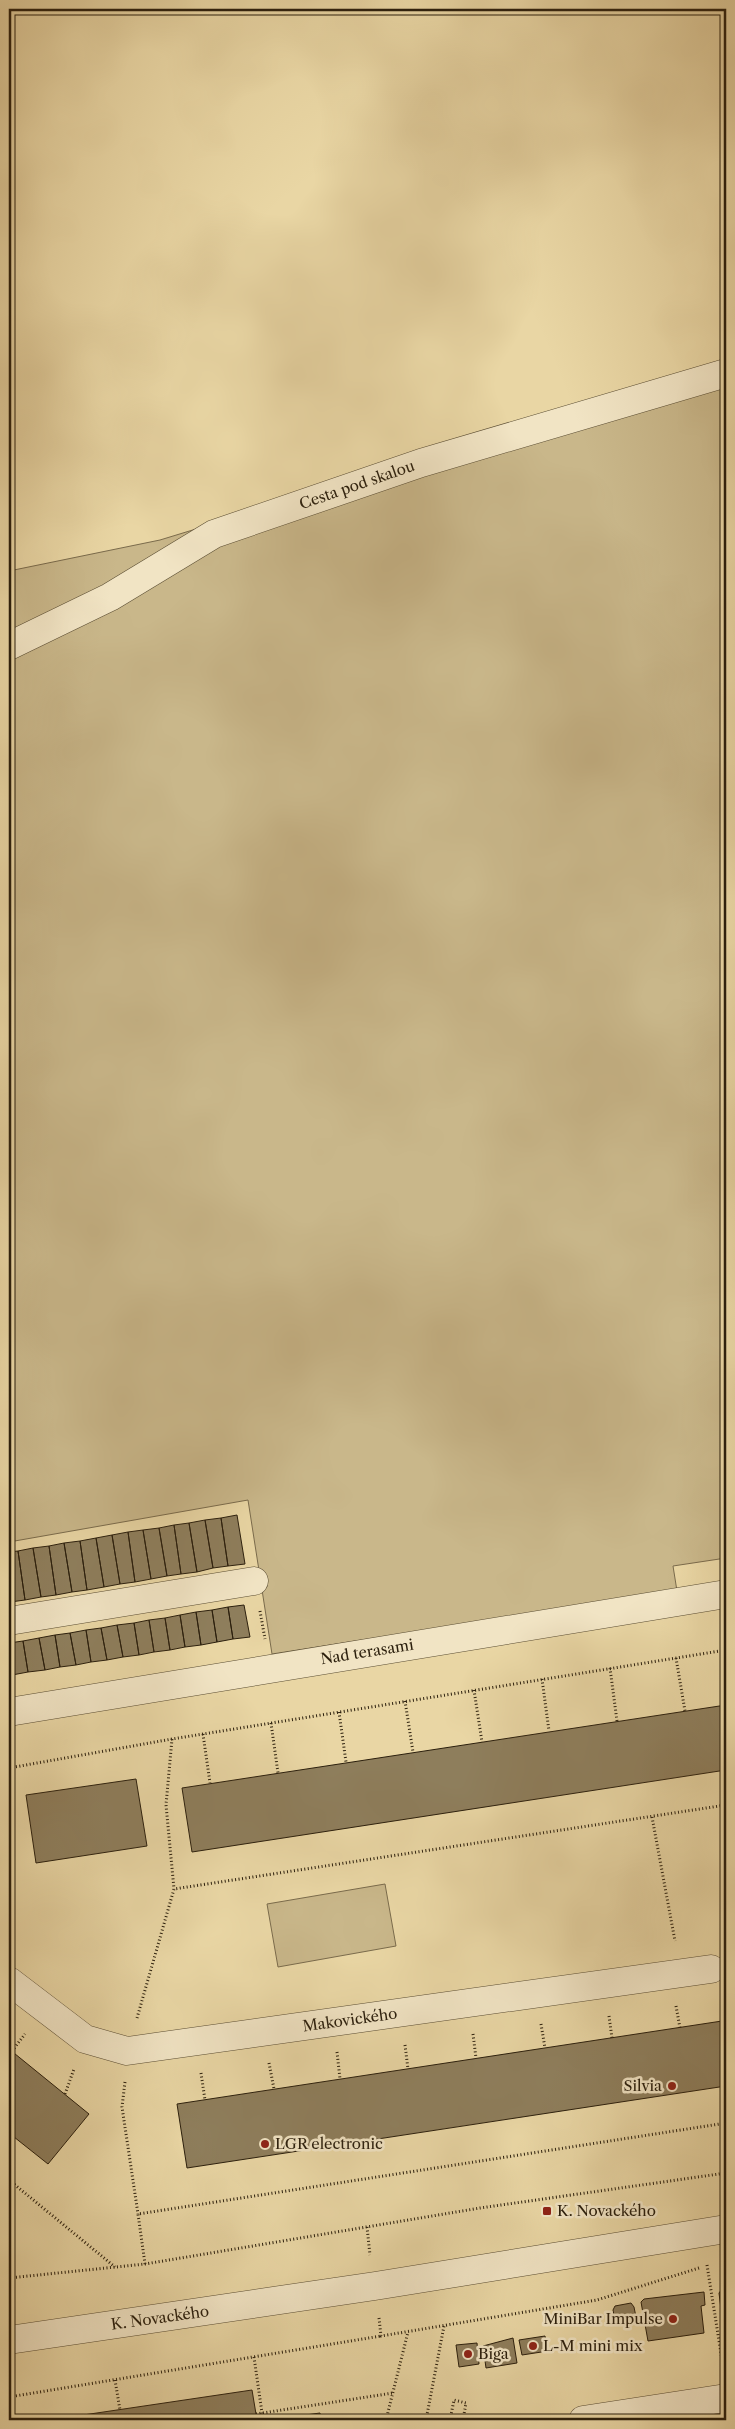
<svg xmlns="http://www.w3.org/2000/svg" width="735" height="2429" viewBox="0 0 735 2429" font-family="'Libre Caslon Text',serif">
<rect width="100%" height="100%" fill="#e9d6a4"/>
<filter id="stains"><feTurbulence type="fractalNoise" baseFrequency=".004" numOctaves="4"/><feColorMatrix values="0 0 0 0 .2 0 0 0 0 .09 0 0 0 0 .02 0 0 0 .5 -.17"/></filter>
<radialGradient id="worn" r=".72"><stop offset=".6" stop-color="#630" stop-opacity="0"/><stop offset="1" stop-color="#630" stop-opacity=".3"/></radialGradient>
<path fill="#c9b78a" stroke="#7a6b4c" d="M726,367V1558L673,1566L677,1591L272,1654L248,1500L9,1542V571L160,540Z
M385,1884L396,1946L278,1967L267,1904Z"/>
<path fill="#8e7e5c" stroke="#2b1f0d" d="M237,1515L245,1564L228,1566L221,1518Z
M221,1518L228,1566L213,1568L205,1520Z
M205,1520L213,1568L197,1572L189,1523Z
M189,1523L197,1572L181,1574L174,1525Z
M174,1525L181,1574L167,1576L159,1528Z
M159,1528L167,1576L151,1579L143,1530Z
M143,1530L151,1579L135,1582L128,1532Z
M128,1532L135,1582L120,1584L112,1535Z
M112,1535L120,1584L104,1587L96,1538Z
M96,1538L104,1587L87,1590L80,1541Z
M80,1541L87,1590L72,1592L64,1543Z
M64,1543L72,1592L56,1595L49,1546Z
M49,1546L56,1595L41,1597L33,1548Z
M33,1548L41,1597L25,1600L18,1551Z
M18,1551L25,1600L10,1602L9,1552Z
M244,1605L250,1637L233,1639L228,1607Z
M228,1607L233,1639L217,1642L212,1610Z
M212,1610L217,1642L201,1645L196,1612Z
M196,1612L201,1645L185,1647L180,1615Z
M180,1615L185,1647L170,1650L165,1618Z
M165,1618L170,1650L154,1652L149,1620Z
M149,1620L154,1652L139,1655L134,1623Z
M134,1623L139,1655L123,1657L117,1625Z
M117,1625L123,1657L107,1660L101,1628Z
M101,1628L107,1660L91,1662L86,1630Z
M86,1630L91,1662L76,1665L70,1633Z
M70,1633L76,1665L60,1667L55,1635Z
M55,1635L60,1667L45,1670L39,1638Z
M39,1638L45,1670L28,1672L23,1641Z
M23,1641L28,1672L12,1675L9,1643Z
M726,1705V1770L192,1852L182,1788Z
M136,1779L147,1846L36,1863L26,1795Z
M722,2021L726,2052V2086L187,2168L177,2104Z
M9,2049L89,2114L48,2164L9,2133Z
M726,2288V2308L721,2309L719,2293L722,2289Z
M704,2292L705,2305L701,2306L704,2333L648,2341L641,2302L644,2299Z
M631,2303L634,2307L636,2317L615,2320L613,2310L615,2306Z
M545,2336L548,2351L522,2355L519,2340Z
M513,2338L517,2363L486,2368L483,2346Z
M477,2343L479,2364L459,2367L456,2345Z
M252,2390L257,2420H64L63,2418Z
M320,2413L321,2420H269Z"/>
<g fill="none" stroke-linecap="round" stroke-linejoin="round">
<g stroke="#5a4d33" stroke-width="29">
<path id="minor" d="M9,646L110,597L214,534L421,463L726,373
M9,1621L254,1581
M9,1712L726,1594
M9,1981L85,2039L127,2051L711,1969
M9,2340L375,2286L726,2229
M583,2420L726,2398"/>
</g>
<path stroke="#2b1f0d" stroke-width="3" stroke-dasharray="1 2.5" stroke-linecap="butt" d="M260,1611L265,1639
M676,1658L685,1711
M610,1668L617,1721
M542,1679L549,1731
M474,1690L482,1742
M405,1701L413,1752
M339,1712L346,1762
M271,1723L278,1773
M203,1734L210,1783
M172,1739L166,1805L174,1889
M9,1768L172,1739L726,1650
M652,1817L675,1941
M676,2006L680,2028
M609,2016L612,2038
M137,2018L174,1889L726,1805
M541,2024L545,2048
M473,2034L476,2058
M405,2045L408,2069
M12,2051L25,2034
M337,2052L340,2079
M269,2063L274,2089
M201,2073L205,2100
M125,2082L122,2107L138,2214
M65,2094L74,2069
M9,2180L115,2267
M367,2227L370,2255
M145,2264L138,2214L726,2123
M707,2265L723,2366
M9,2278L145,2264L480,2208L726,2173
M379,2318L381,2336L597,2300L699,2268
M254,2357L263,2420
M115,2380L120,2410
M9,2397L381,2336
M256,2414L393,2393
M386,2420L408,2332
M426,2420L444,2326
M450,2420L454,2400L466,2403L463,2420"/>
<use href="#minor" stroke="#f1e4c4" stroke-width="28"/>
</g>
<g fill="#8f2418" stroke="#f1e4c4" stroke-width="2">
<circle cx="672" cy="2086" r="5"/>
<circle cx="265" cy="2144" r="5"/>
<rect x="542" y="2206" width="10" height="10" rx="2.5"/>
<circle cx="673" cy="2319" r="5"/>
<circle cx="533" cy="2346" r="5"/>
<circle cx="468" cy="2354" r="5"/>
</g>
<g text-anchor="middle" stroke-width="5" stroke-linejoin="round" paint-order="stroke">
<g font-size="15" fill="#2b1f0d" stroke="#f1e4c4">
<text transform="translate(357 485) rotate(-19)" y="5">Cesta pod skalou</text>
<text transform="translate(367 1652) rotate(-9)" y="5">Nad terasami</text>
<text transform="translate(350 2020) rotate(-8)" y="5">Makovického</text>
<text transform="translate(160 2318) rotate(-8)" y="5">K. Novackého</text>
</g>
<g font-size="15" fill="#2b1f0d" stroke="#f1e4c4" text-anchor="start">
<text x="662" y="2091" text-anchor="end">Silvia</text>
<text x="275" y="2149">LGR electronic</text>
<text x="557" y="2216">K. Novackého</text>
<text x="663" y="2324" text-anchor="end">MiniBar Impulse</text>
<text x="543" y="2351">L-M mini mix</text>
<text x="478" y="2359">Biga</text>
</g>
</g>
<rect width="735" height="2429" fill="none" stroke="#e9d6a4" stroke-width="30"/>
<rect x="10" y="10" width="715" height="2409" fill="none" stroke="#2b1f0d" stroke-width="2.5"/>
<rect x="15" y="15" width="705" height="2399" fill="none" stroke="#2b1f0d"/>
<rect width="100%" height="100%" filter="url(#stains)"/>
<rect width="100%" height="100%" fill="url(#worn)"/>
</svg>
